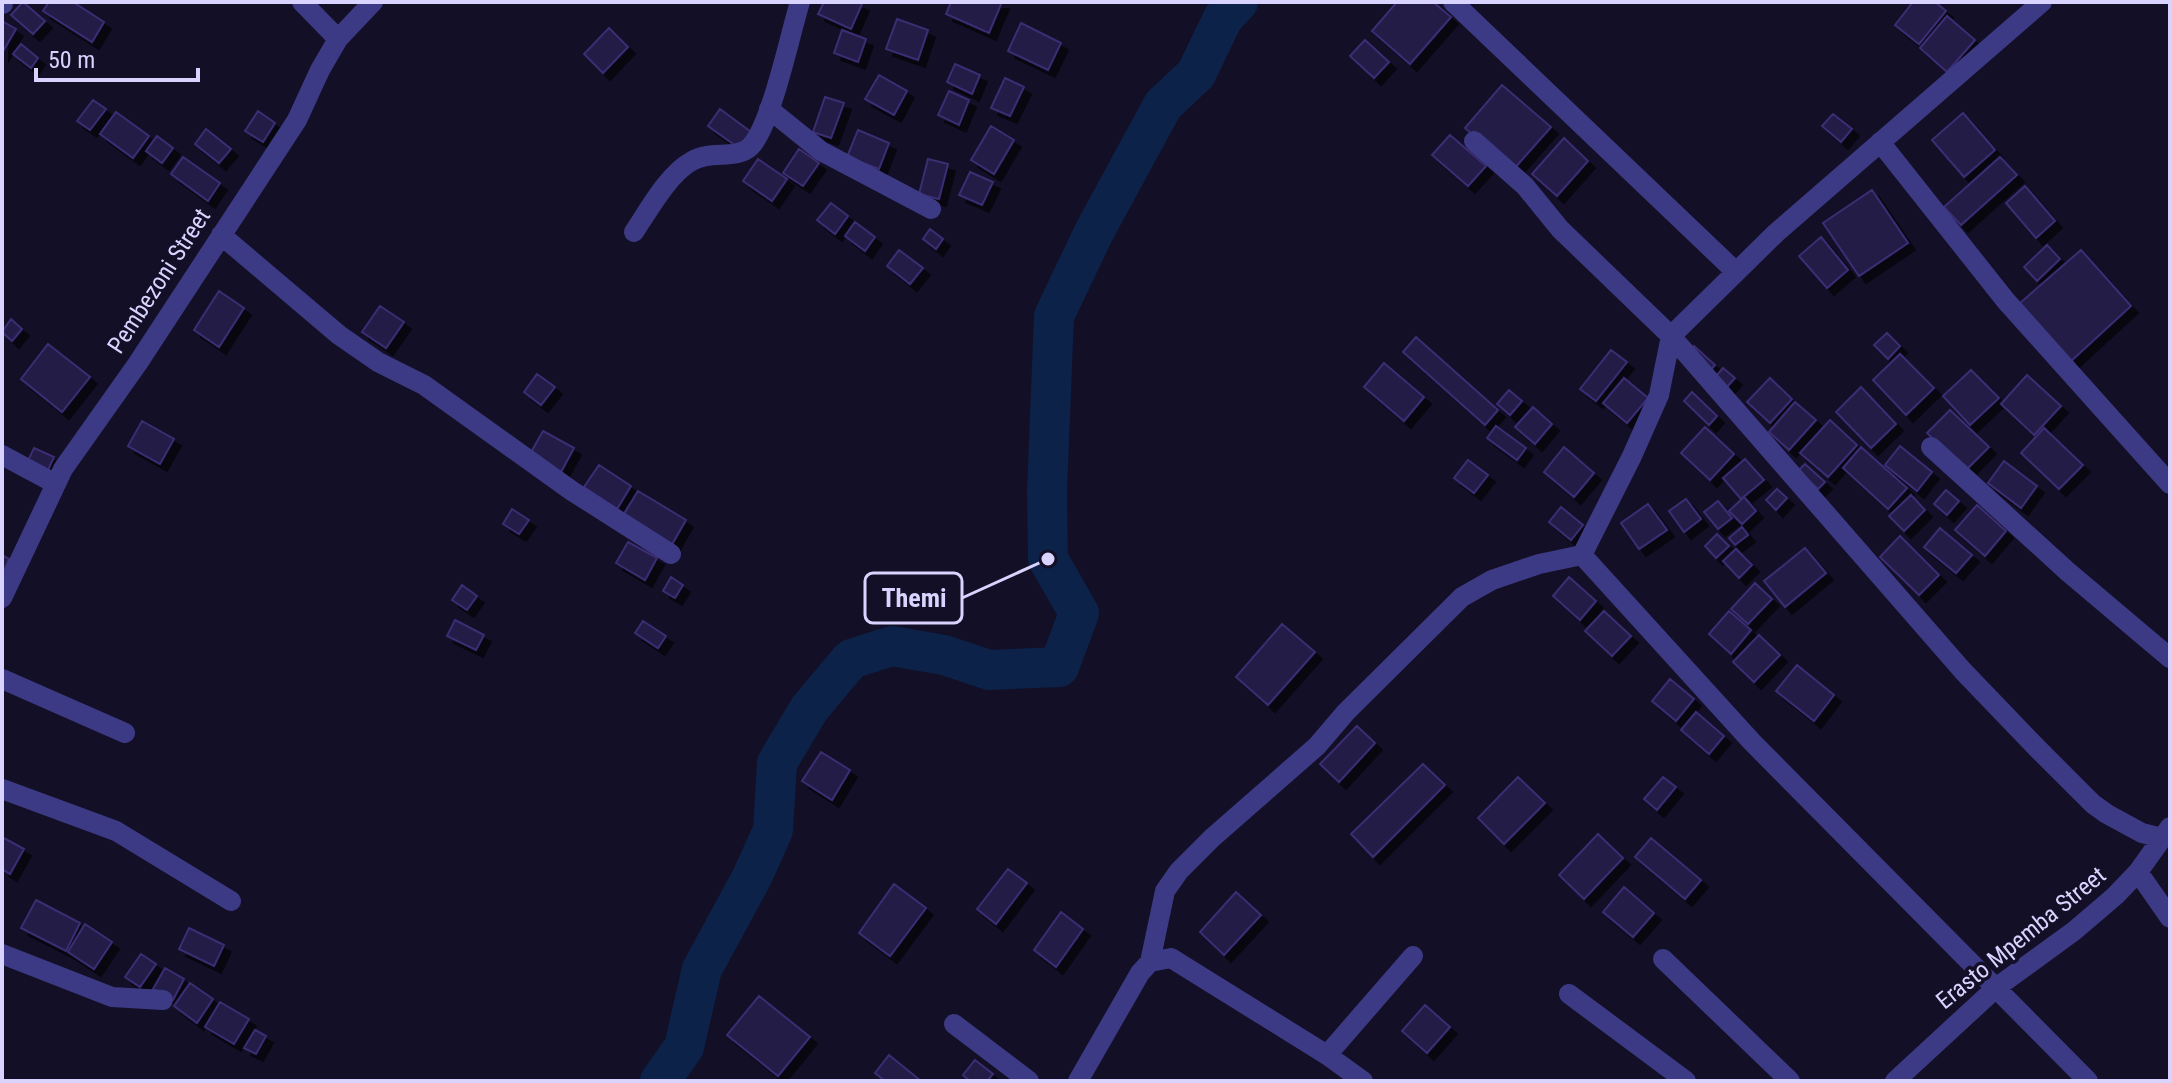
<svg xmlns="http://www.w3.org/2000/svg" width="2172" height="1083" viewBox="0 0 2172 1083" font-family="'Roboto Condensed',sans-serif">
<defs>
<filter id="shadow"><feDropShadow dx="7" dy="7" stdDeviation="0" flood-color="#0009"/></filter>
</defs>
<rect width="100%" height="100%" fill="#130f26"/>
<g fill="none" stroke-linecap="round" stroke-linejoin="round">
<path stroke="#0c2248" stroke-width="40" d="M660,1081L684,1047L702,969L752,877L773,830L777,763L809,709L851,659L892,646L944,655L989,670L1059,667L1079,613L1048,559L1047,491L1054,316L1094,232L1163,105L1196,74L1223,18L1238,2"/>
</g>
<path fill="#241b47" stroke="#3b2d73" stroke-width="2" filter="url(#shadow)" d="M23,2L45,21L33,34L11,15Z
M49,2H73L104,22L92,42L43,11Z
M824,2H858L862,4L851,29L818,14Z
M951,2H1002L989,33L946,14Z
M1397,2H1433L1451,17L1410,64L1372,31Z
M1913,2H1935L1946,11L1919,44L1895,25Z
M1947,16L1975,40L1947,72L1920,48Z
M897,19L928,30L918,60L886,49Z
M2,21L16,29L2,53Z
M1021,23L1061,43L1048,70L1008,51Z
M609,28L628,47L603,73L584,54Z
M842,30L866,39L858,62L834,53Z
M1365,40L1389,62L1374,78L1350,56Z
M21,44L38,58L31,68L13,54Z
M955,64L980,75L972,94L947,82Z
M879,75L907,91L894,115L865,99Z
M1005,78L1024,87L1010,116L991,108Z
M1502,85L1551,127L1513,170L1465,128Z
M949,91L969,100L959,125L938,115Z
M825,97L844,103L831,138L813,132Z
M93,100L106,109L90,130L77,121Z
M720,109L751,132L739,148L708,126Z
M258,111L275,123L263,142L245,131Z
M116,112L149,136L133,158L100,134Z
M1963,113L1995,150L1964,177L1932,140Z
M1833,114L1852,129L1841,142L1822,126Z
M991,126L1014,140L994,174L971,160Z
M206,129L231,149L219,163L195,144Z
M858,130L889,143L879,169L847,157Z
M1450,135L1486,166L1468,186L1432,155Z
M157,136L173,148L162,163L146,151Z
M1564,138L1588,161L1557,196L1532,174Z
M799,149L819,163L803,186L783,173Z
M183,157L220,183L208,201L171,174Z
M2000,157L2017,175L1961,225L1944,207Z
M758,159L787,179L772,201L743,181Z
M928,159L948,164L939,199L919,194Z
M970,172L993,182L982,205L959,195Z
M2025,186L2055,221L2036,238L2006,203Z
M1872,190L1908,243L1859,276L1823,223Z
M831,203L848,216L835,234L817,220Z
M855,222L875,237L865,251L845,236Z
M930,229L943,239L936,249L923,239Z
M1821,237L1848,270L1827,288L1799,256Z
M2047,245L2060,259L2037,281L2024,267Z
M899,250L923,268L910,284L887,266Z
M2081,250L2131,306L2071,361L2020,303Z
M219,291L244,308L219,347L194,330Z
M380,306L404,322L386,348L362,332Z
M11,319L22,329L12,341L2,332Z
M1887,333L1900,346L1888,359L1874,345Z
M1416,337L1498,410L1485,425L1403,352Z
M48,344L90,377L62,412L21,379Z
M1694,346L1715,365L1708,372L1688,353Z
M1611,350L1627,362L1596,401L1580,389Z
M1900,354L1934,388L1906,415L1873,380Z
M1384,363L1424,397L1404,421L1364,387Z
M1723,368L1735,378L1725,389L1714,379Z
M1971,370L1999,398L1970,425L1943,396Z
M537,374L555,387L541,405L524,392Z
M2027,375L2061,406L2034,435L2001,404Z
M1624,378L1648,398L1627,423L1603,403Z
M1770,378L1792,399L1770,423L1747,402Z
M1861,387L1896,424L1871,448L1836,412Z
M1509,390L1522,401L1510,415L1497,404Z
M1692,392L1717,416L1709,425L1684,401Z
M1795,402L1816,420L1789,450L1769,432Z
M1533,407L1552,424L1535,444L1515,427Z
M1950,410L1989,447L1966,470L1927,433Z
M1830,420L1857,445L1828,477L1800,453Z
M142,421L174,439L160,464L128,446Z
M1496,426L1526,448L1517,460L1487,438Z
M1705,427L1734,454L1710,480L1681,453Z
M2044,428L2083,465L2059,489L2021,453Z
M543,431L574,448L561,472L530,454Z
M1900,446L1932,472L1917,491L1885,465Z
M1564,447L1594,473L1574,497L1544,472Z
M1861,447L1907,488L1888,509L1843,468Z
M34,448L54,457L47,472L27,463Z
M1745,459L1764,480L1741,499L1723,478Z
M1468,460L1488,475L1474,493L1454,478Z
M2004,461L2037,486L2021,508L1988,483Z
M1805,464L1825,482L1818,489L1798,471Z
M599,465L631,486L617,509L584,487Z
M1777,489L1787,498L1776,510L1766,500Z
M1946,490L1959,501L1947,515L1934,504Z
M638,491L686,520L671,546L622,517Z
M1911,495L1925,510L1904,531L1889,516Z
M1744,497L1756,511L1742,524L1729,511Z
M1686,499L1701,519L1684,532L1669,511Z
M1718,501L1732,518L1718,529L1704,512Z
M1648,504L1667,530L1639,549L1621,523Z
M1977,505L2006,531L1985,556L1955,530Z
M1561,507L1583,525L1571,540L1549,522Z
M512,509L529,520L519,534L503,524Z
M1742,527L1748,535L1735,545L1729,538Z
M1940,528L1972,555L1956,573L1924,547Z
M1717,534L1729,546L1716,558L1705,546Z
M1900,536L1939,575L1919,595L1880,557Z
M628,542L657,558L645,580L616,563Z
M1805,548L1826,573L1785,607L1764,581Z
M1736,549L1752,565L1739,578L1723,561Z
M2,555L9,559L2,575Z
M671,577L683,585L675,598L663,591Z
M1569,577L1596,601L1580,620L1553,596Z
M1755,583L1772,599L1748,624L1731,609Z
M462,585L477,596L467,610L452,600Z
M1604,611L1631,636L1612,656L1585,631Z
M1729,611L1751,630L1731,654L1709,634Z
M455,620L484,635L476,650L447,636Z
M643,621L666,636L658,648L635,633Z
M1282,624L1315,652L1268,705L1236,677Z
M1759,635L1780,655L1754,682L1733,662Z
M1797,665L1834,695L1814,721L1776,691Z
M1670,679L1694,699L1676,721L1652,701Z
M1696,712L1724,736L1709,754L1681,730Z
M1357,726L1375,743L1339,782L1320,764Z
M821,752L850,770L832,800L802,781Z
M1423,764L1445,785L1373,857L1351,834Z
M1518,777L1545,803L1504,844L1478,818Z
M1663,777L1676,787L1657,810L1644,799Z
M1598,834L1623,858L1584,899L1559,875Z
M2,837L24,849L10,874L2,869Z
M1651,838L1701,880L1685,899L1635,857Z
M1008,869L1027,883L996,924L977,909Z
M894,884L926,908L890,956L859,933Z
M1624,887L1654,913L1633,937L1603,912Z
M1236,892L1261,915L1224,955L1200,932Z
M36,900L80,923L66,951L21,928Z
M1061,912L1083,929L1056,967L1034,950Z
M85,924L112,942L94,969L68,952Z
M189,928L224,945L214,966L179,949Z
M141,954L156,964L140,987L125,977Z
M165,968L184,979L173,1000L153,989Z
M190,983L213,999L197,1023L174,1006Z
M759,996L810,1037L778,1076L727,1035Z
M220,1002L249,1019L234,1044L205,1027Z
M1425,1005L1450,1027L1427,1053L1402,1031Z
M255,1030L266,1036L256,1054L244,1048Z
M889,1055L921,1081H885L875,1073Z
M975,1060L993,1074L987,1081H970L963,1075Z"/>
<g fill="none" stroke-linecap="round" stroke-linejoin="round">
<path stroke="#3d3a85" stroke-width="20" d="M302,2L338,39
M1453,2L1736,272
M2,3L3,4
M769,109L821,151L931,209
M1474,141L1525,186L1560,229L1671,336L1963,671L2036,747L2093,804L2107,814L2142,833L2162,838
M1880,142L2006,301L2170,484
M634,232C648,211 669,173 692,161C710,150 736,160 750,147C771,127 790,34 800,2
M221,235L339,335L378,362L424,385L572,491L671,554
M1931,447L2067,571L2170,658
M2,455L56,484
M1582,555L1632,456L1659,395L1671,336L1776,233L2042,2
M1582,555L1752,742L2088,1081
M2,598L63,469L138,363L297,120L320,70L338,39L373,2
M2,679L125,733
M2,789L116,831L231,901
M2138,872L2170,918
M2,954L112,997L163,1000
M1663,959L1790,1081
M1150,962L1165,891L1179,871L1212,838L1317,746L1346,712L1462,597L1492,580L1539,564L1582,555
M1569,994L1686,1081
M954,1024L1029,1081
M1327,1055L1413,956
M1078,1081L1140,973L1150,962L1171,958L1327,1055L1363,1081
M1895,1081L1997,987L2074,931L2115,896L2138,872L2170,827"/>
</g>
<g text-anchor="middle" stroke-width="7" stroke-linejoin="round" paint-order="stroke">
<g font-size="24" fill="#d9d4ff" stroke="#130f26">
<text transform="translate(159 281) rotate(-57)" y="8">Pembezoni Street</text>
<text transform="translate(2021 938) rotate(-39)" y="8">Erasto Mpemba Street</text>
</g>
</g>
<path fill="none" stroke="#d9d4ff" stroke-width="3" d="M1048 559L962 598"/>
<circle fill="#d9d4ff" stroke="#130f26" stroke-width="3" cx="1048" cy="559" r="8"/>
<rect fill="#130f26" stroke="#d9d4ff" stroke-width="3" x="865" y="573" width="97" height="50" rx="8"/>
<g font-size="26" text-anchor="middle" font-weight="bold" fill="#d9d4ff">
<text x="914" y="607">Themi</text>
</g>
<rect width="2172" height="1083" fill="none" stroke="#d9d4ff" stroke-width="8"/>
<path d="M36 68v12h162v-12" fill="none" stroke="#d9d4ff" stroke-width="4"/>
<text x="48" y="68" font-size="24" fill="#d9d4ff" stroke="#130f26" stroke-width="6" paint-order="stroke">50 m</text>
</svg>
